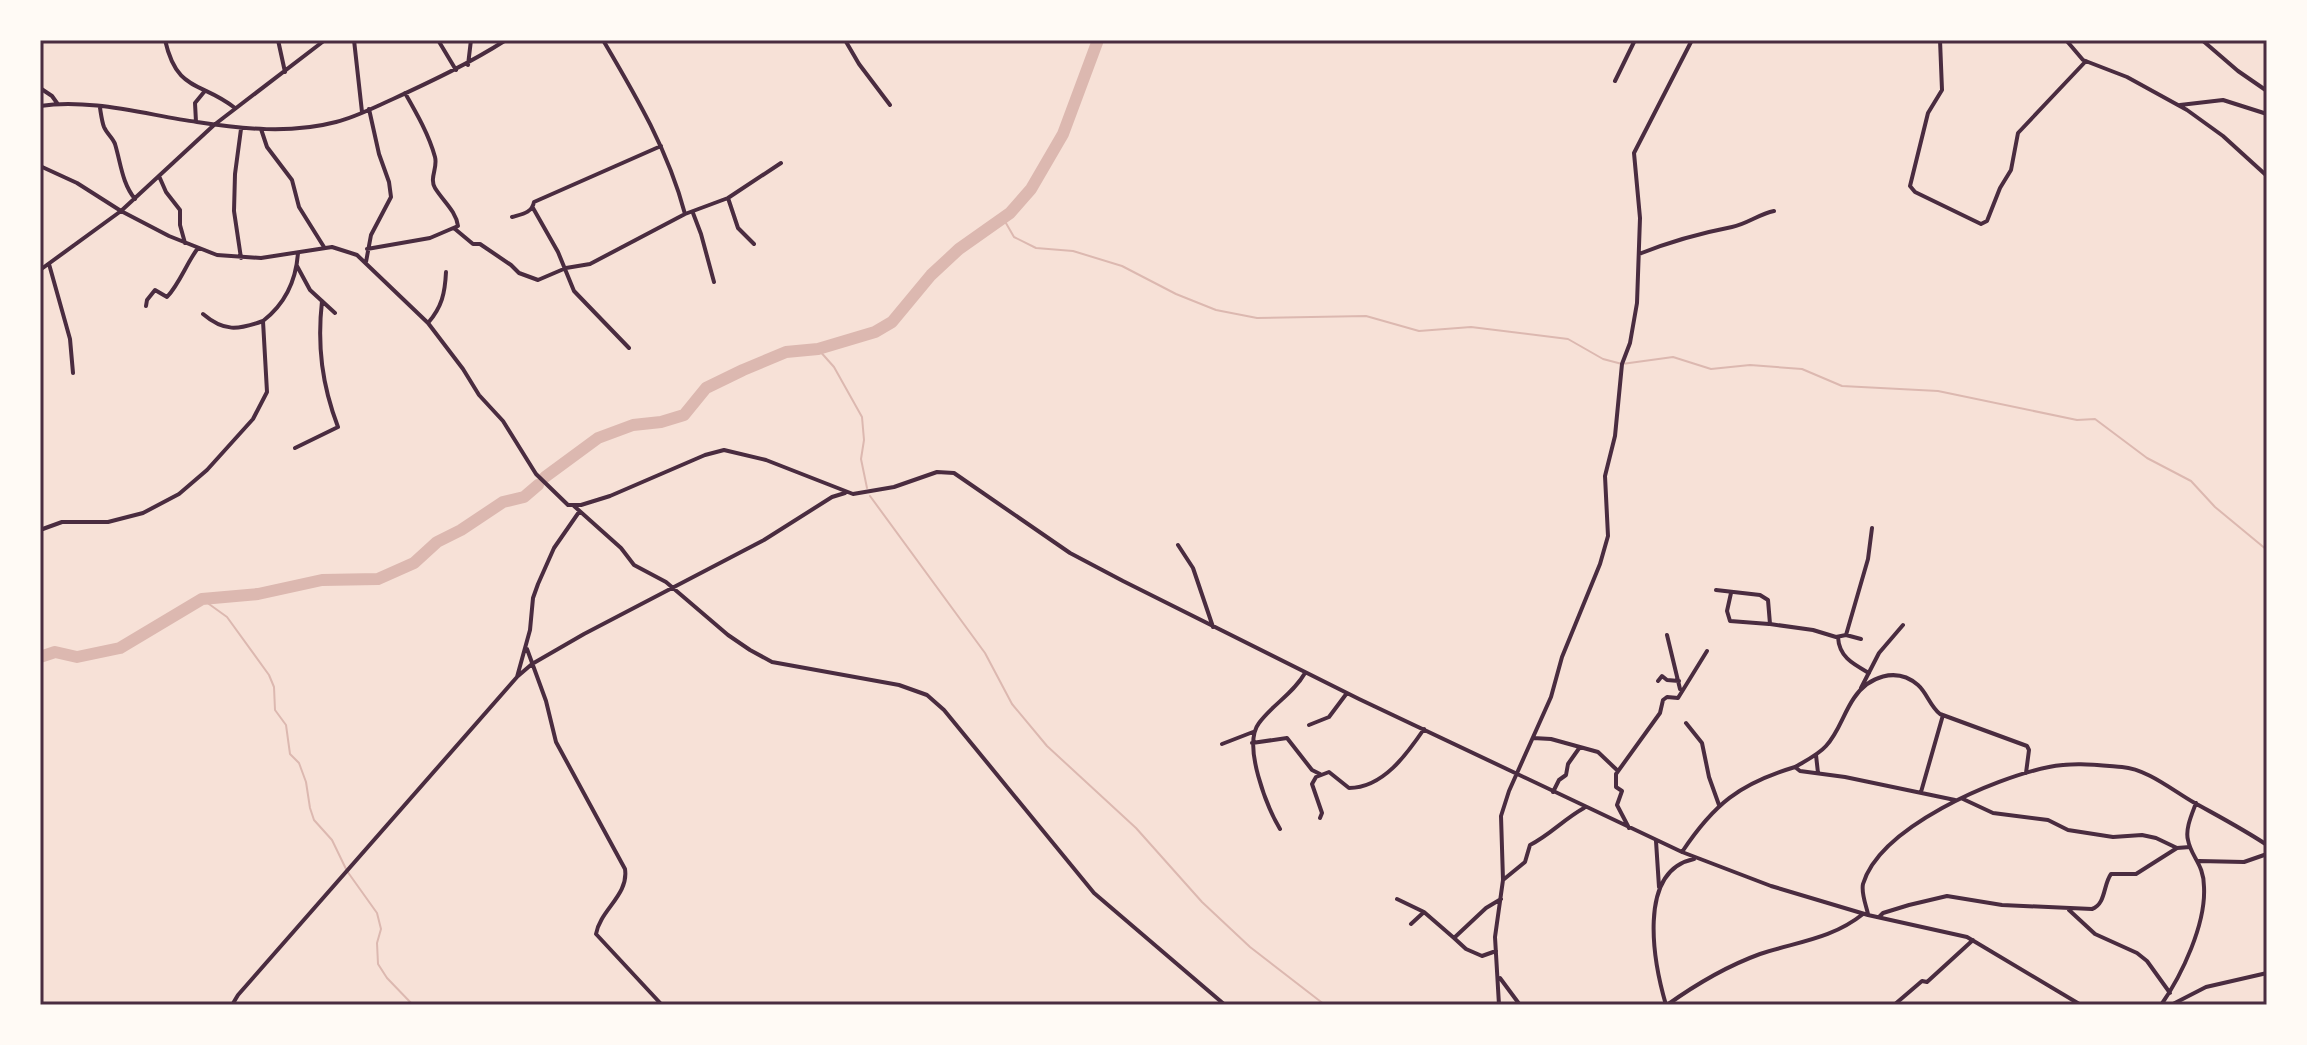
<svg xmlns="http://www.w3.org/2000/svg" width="2307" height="1045" viewBox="0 0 2307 1045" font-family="'Public Sans',sans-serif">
<rect width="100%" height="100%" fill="#f7e1d7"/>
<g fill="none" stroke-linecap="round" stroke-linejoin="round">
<path stroke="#dcb8b0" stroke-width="2" d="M1003,218L1014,237L1036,248L1073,251L1122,266L1176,294L1216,310L1257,318L1366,316L1419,331L1471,327L1568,339L1603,359L1622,364L1673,357L1711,369L1750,365L1802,369L1842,386L1938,391L2077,420L2095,419L2147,458L2191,481L2215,507L2267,550
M818,349L834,367L862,417L864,440L861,459L867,488
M870,496L985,653L1012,704L1047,746L1136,828L1202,902L1250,947L1325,1005
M202,599L227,617L269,675L274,687L275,710L286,725L290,754L299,763L306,782L310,808L314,820L332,840L347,871L377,913L381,929L377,943L378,964L387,978L413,1005"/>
<path stroke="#dcb8b0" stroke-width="12" d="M545,477L598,438L633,425L661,422L684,415L706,388L743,370L786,352L818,349L875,332L892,322L931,275L959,249L1010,213L1031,189L1063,134L1098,40
M40,657L55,652L77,657L120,648L202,599L258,594L322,580L378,579L414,563L437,542L461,530L503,502L524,497L538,485"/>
<path stroke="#4a2c40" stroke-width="4" d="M165,40C177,93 201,81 235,108
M278,40L285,72
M354,40L362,112
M438,40L456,70
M603,40C636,96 668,150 685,214
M845,40L859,64L890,105
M1940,40L1942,90L1928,113L1910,186L1915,192L1981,224L1987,221L2000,188L2011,170L2018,133L2086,61
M2066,40L2083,60L2127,77L2187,110L2223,136L2267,176
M2202,40L2238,71L2267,91
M468,65L471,40
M1615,81L1635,40
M40,88L52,96L57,103
M2180,105L2223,100L2267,114
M40,106C90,98 147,115 197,122C242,129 291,134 336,122C356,117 375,107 393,99C432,81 470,63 506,40
M100,108C101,114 102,122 104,127C107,134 113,138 115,144C121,164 122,183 135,199
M196,122L195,103L204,92
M241,129L235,174L234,211L241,258
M261,129L267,147L292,180L299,207L324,247
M40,166L77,183L121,211L169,236L217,255L261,258L332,247L357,255L428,323L463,369L479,395L503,421L536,474L568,505H581L610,496L705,455L724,450L766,460L853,494L894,487L937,472L954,473L1070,553L1123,581L1359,699L1682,852L1771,886L1868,915L1967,937L2081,1005
M159,176L166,192L180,210V225L185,243
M728,198L738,228L754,244
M533,208L558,252L574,291L629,348
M693,213L701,234L714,282
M512,217C522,214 532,213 534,202L661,146
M455,229L473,244H480L511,265L519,273L538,280L566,268L590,264L685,214L728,198L781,163
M367,249L430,238L458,226C456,211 443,201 435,188C429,178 438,168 435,157C429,135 417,114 405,93
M1639,254C1669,242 1701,233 1732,227C1747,224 1759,214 1774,211
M366,262L371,235L391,197L389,182L379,154L369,109
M49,264L70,339L73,373
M297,266L310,290L335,313
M40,270L121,211L214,125L325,40
M146,306L147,300L155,290L167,297C180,283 186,264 198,248
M203,314C224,332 238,330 263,321
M428,323C442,307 445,293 446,272
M295,448L338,427C322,385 317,346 322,301
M574,506L621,548L634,565L666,582L728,635L750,650L772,662L899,685L927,695L944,710L1094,893L1225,1005
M40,530L62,522H108L143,513L179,494L207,470L253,419L267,392L263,321C285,304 296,281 298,253
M1178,545L1193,568L1213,627
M1716,590L1760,595L1768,600L1770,624L1813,630L1836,637L1846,635L1868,559L1872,528
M1731,593L1727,611L1730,621L1769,624
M1667,635L1680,689
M1846,635L1861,639
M1838,637C1839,657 1853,664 1869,673
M527,649L546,701L556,742L625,869C629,895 600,910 596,934L662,1005
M518,676L532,664L584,634L764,540L832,497L845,493
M1658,681L1662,676L1667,680L1679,681
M1861,688L1879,653L1903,625
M1686,723L1702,743L1709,777L1719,805
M1309,725L1329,717L1347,693
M1533,738L1551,739L1598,752L1618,771
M1252,743L1287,738L1312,770L1320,774
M1222,744L1253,732
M1816,755L1818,773
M1795,767C1805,761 1818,755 1826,746C1839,732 1843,714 1854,698C1868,677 1896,666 1918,685C1927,693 1930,706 1940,714L2027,746L2029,750L2026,773
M1553,792L1559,780L1566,775L1568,764L1580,747
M1921,792L1943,715
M1963,799L1993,813L2048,820L2068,830L2113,837L2142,835L2156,838L2177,848L2190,847
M1320,818L1322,813L1312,784L1316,777L1329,772L1349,788C1383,788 1407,754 1424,729
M1629,828L1617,805L1622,791L1616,787V774L1660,713L1663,700L1667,697L1678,698L1707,651
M1280,829C1267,807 1242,745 1259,723C1273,704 1293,694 1305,673
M1656,841L1659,887
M1682,852C1714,804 1739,784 1795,767L1800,771L1845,777L1955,800
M2199,861L2244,862L2267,854
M1503,880L1525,862L1530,845C1550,835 1564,819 1584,808
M1397,899L1424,912
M2069,910L2095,934L2137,953L2147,961L2170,993
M1868,914C1866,905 1861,893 1863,884C1880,827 1994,778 2049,767C2073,762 2097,765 2122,767C2147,769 2172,790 2193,802C2218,816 2243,829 2267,845
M1879,917L1883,913L1909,905L1947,896L2002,905L2092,909C2106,904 2103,885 2111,874H2136L2177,848
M1411,924L1424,912L1454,938L1486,908L1501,899
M1454,938L1466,949L1482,956L1496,951
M1500,978L1520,1005
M232,1005L238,995L517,677L530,630L533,598L538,584L554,548L579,512
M1499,1005L1495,937L1503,880L1501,816L1509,791L1551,697L1562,657L1600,564L1608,536L1605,476L1615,436L1622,364L1630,343L1637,303L1640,218L1634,153L1692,40
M1666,1005C1654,964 1636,871 1694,859
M1667,1005C1695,985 1727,966 1760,954C1796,942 1832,939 1863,914
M1894,1005L1922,981L1927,982L1973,940
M2161,1005C2182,975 2206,924 2204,887C2204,864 2191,857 2188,840C2185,829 2192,814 2196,803
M2171,1005L2206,987L2267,973"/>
</g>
<rect width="2307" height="1045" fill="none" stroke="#fffaf5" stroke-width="84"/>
<rect x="42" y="42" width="2223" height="961" fill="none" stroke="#4a2c40" stroke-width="3"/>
</svg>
